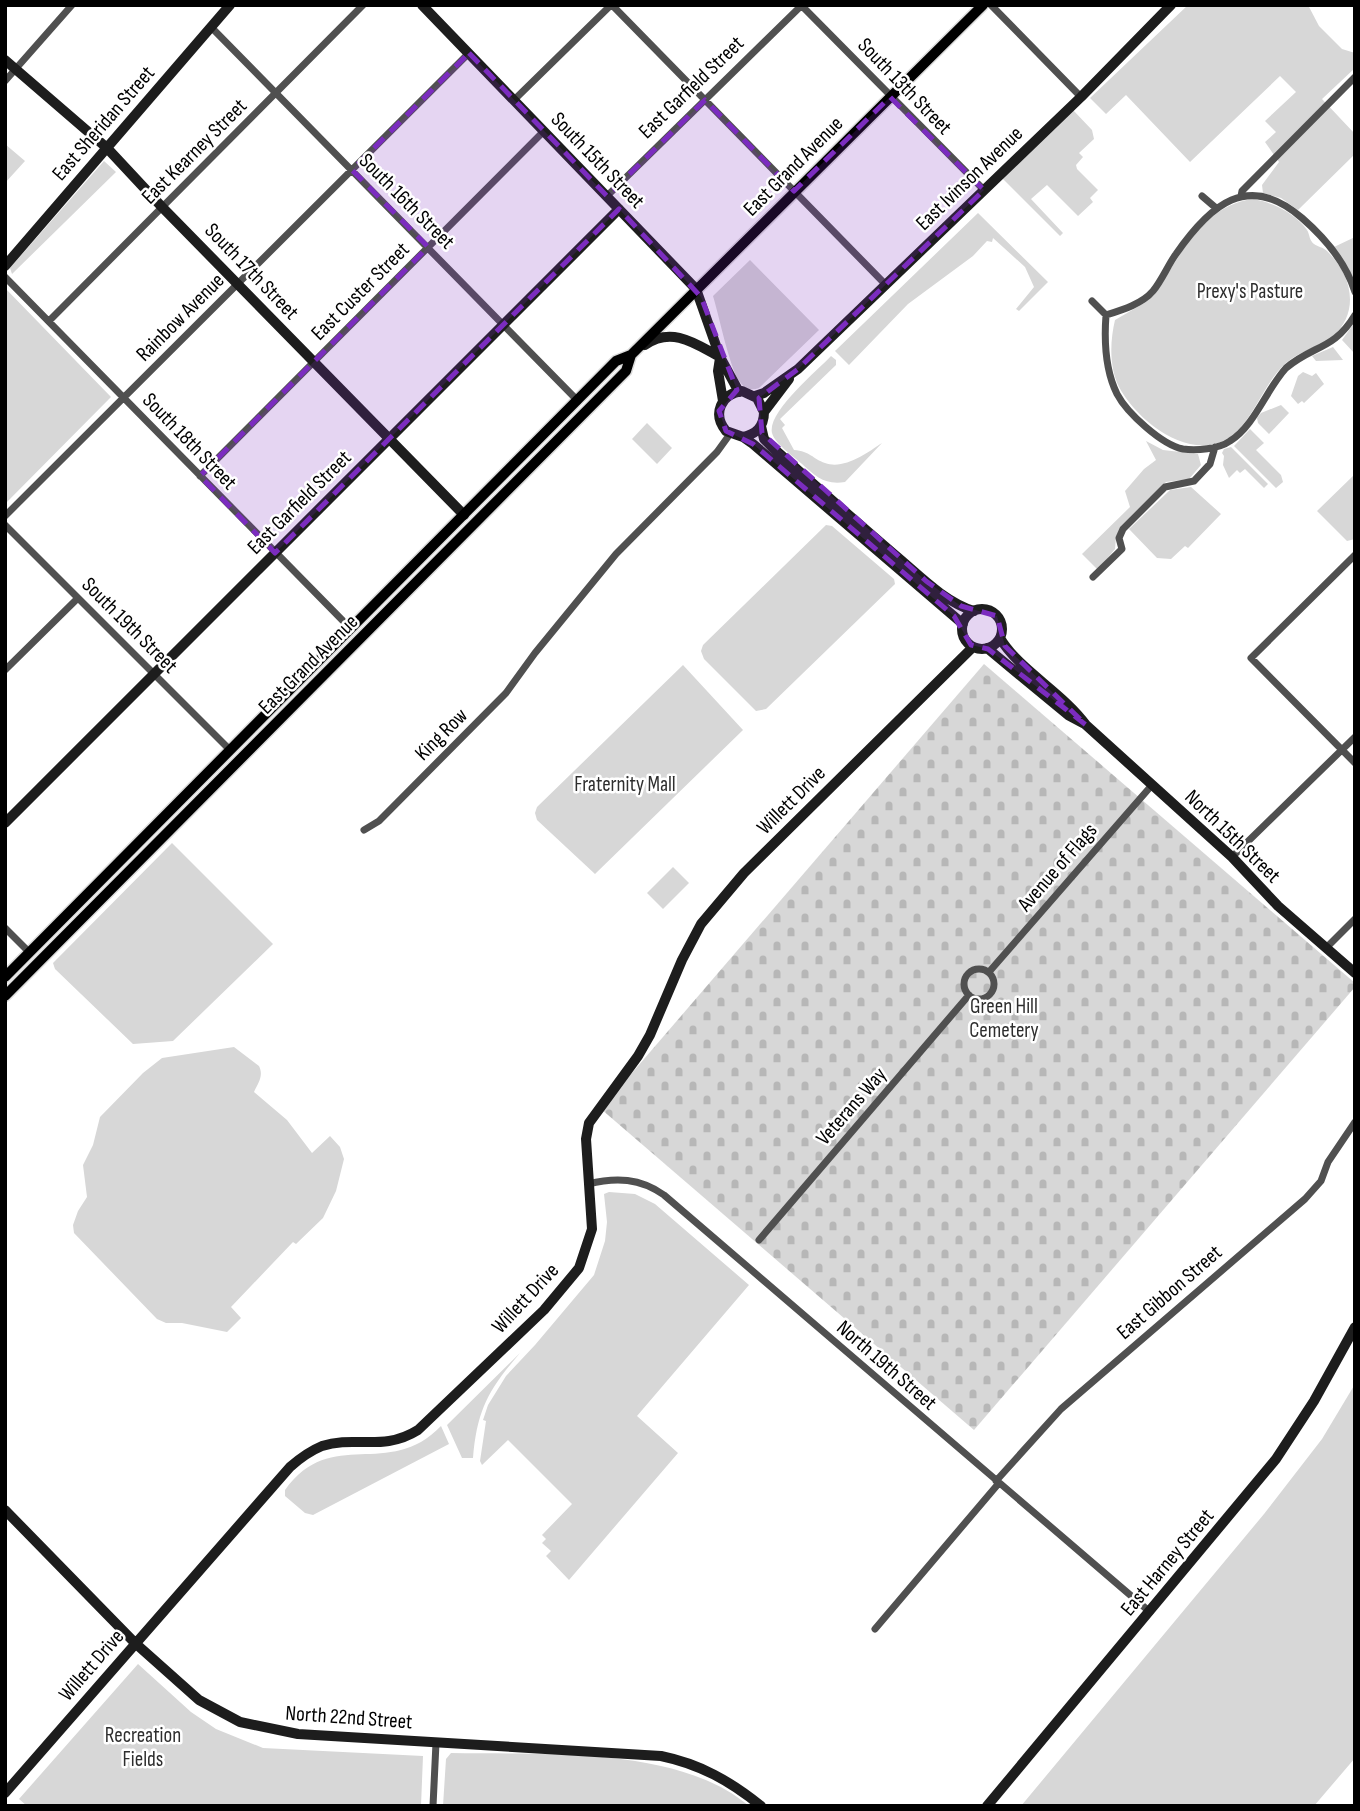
<svg xmlns="http://www.w3.org/2000/svg" width="1360" height="1811" viewBox="0 0 1360 1811" font-family="'Sofia Sans Condensed',sans-serif">
<defs>
<pattern id="cemetery-stones" width="16" height="16" patternUnits="userSpaceOnUse" patternTransform="scale(1.75)"><rect width="16" height="16" fill="#d7d7d7"/><path d="M2 7V4a2 2 0 0 1 4 0v3zM10 15v-3a2 2 0 0 1 4 0v3z" fill="#b7b7b7"/></pattern>
</defs>
<rect width="100%" height="100%" fill="#fff"/>
<path fill="#d7d7d7" d="M1188,5H1308L1319,26L1342,49L1355,53V68L1322,99L1355,134V154L1298,210L1281,198L1263,193L1262,185L1279,162L1265,142L1276,132L1265,121L1296,92L1280,76L1190,162L1126,95L1106,114L1090,98Z
M1073,110L1092,130L1094,139L1079,153L1083,157L1076,165L1077,169L1098,190L1090,198L1093,202L1078,216L1047,185L1031,199L1063,233L1060,236L1002,178Z
M5,144L25,161L5,183Z
M104,161L116,172L12,274L10,268Z
M1253,199C1272,202 1296,214 1307,230C1310,235 1309,240 1314,244C1318,247 1323,247 1327,251C1353,276 1360,313 1332,337C1317,348 1299,351 1286,363C1261,385 1253,426 1223,441C1185,459 1136,419 1119,387C1109,367 1110,341 1115,320L1146,302L1155,294C1180,256 1203,205 1253,199Z
M978,213L1048,282L1019,311L1016,309L1034,287L1025,267L993,238L992,242L987,241L973,256L908,304L849,365L835,351Z
M1355,237V283L1334,247Z
M750,260L819,330L759,388C751,391 745,389 740,382C730,370 719,315 713,296Z
M5,288L111,397L5,504Z
M1355,322V354L1342,340Z
M1333,347L1343,360L1316,361L1312,356Z
M831,356L836,360V365L780,419L785,425L782,428L794,450C810,451 813,459 825,463C844,470 867,453 882,443L845,482C825,485 816,477 802,464C793,456 775,444 772,433C767,412 817,371 831,356Z
M1303,372L1312,376L1316,373L1324,384L1304,403L1302,401L1298,404L1291,396L1298,376Z
M1281,405L1289,413L1269,434L1258,423L1257,418L1261,413Z
M647,423L672,448L657,464L632,439Z
M1250,429L1264,443L1256,450L1281,475L1283,482L1276,488L1234,446Z
M1146,441L1163,450L1198,454L1201,465L1189,479L1166,482L1121,526L1116,537L1115,549L1098,570L1082,554L1130,507L1125,491L1144,469L1156,460Z
M1231,447L1268,484L1264,488L1245,469L1240,473L1237,470L1229,478L1223,465L1224,456L1222,453L1224,449Z
M1355,474V539L1347,541L1317,511Z
M1191,487L1221,514L1188,548L1185,546L1171,559L1157,558L1129,529L1170,490Z
M826,525L832,526L894,579L895,584L766,709L756,711L704,659L701,651L703,645Z
M683,665L743,730L595,874L537,820L535,813L537,807Z
M172,843L273,944L173,1041L133,1044L55,969L53,963Z
M673,867L689,883L663,909L647,893Z
M234,1047L259,1066C264,1076 258,1083 254,1092L287,1120L312,1153L330,1136L340,1147L344,1159L336,1191L323,1218L296,1244L293,1242L231,1307L241,1318L227,1332L182,1323H166L157,1319L74,1233L73,1225L78,1211L87,1197L83,1165L93,1145L100,1117L143,1073L162,1058Z
M609,1192L635,1194L655,1204L749,1285L637,1416L678,1453L569,1580L546,1556L551,1551L542,1543L546,1539L542,1535L572,1504L508,1440L482,1465L480,1461L486,1421L483,1420L488,1405L506,1376L535,1345L594,1275L605,1241L607,1222L604,1194Z
M520,1353C489,1389 477,1409 473,1458H462L447,1425Z
M1355,1384V1758L1314,1806H1021L1264,1514L1322,1439Z
M441,1426L449,1444L313,1515L305,1513L285,1496V1490C332,1425 388,1481 441,1426Z
M138,1664L191,1712L216,1729L263,1748L423,1756L421,1806H27L19,1799Z
M451,1753C541,1755 677,1745 749,1806H443L446,1759Z"/>
<path fill="url(#cemetery-stones)" d="M984,664L1355,983V987L974,1430L601,1109Z"/>
<g fill="none" stroke-linecap="round" stroke-linejoin="round">
<g stroke="#dbdbdb" stroke-width="13">
<path id="primary" d="M5,977L616,361L631,355L983,5
M5,996L626,371L631,355"/>
</g>
<path stroke="#505050" stroke-width="7" d="M612,5L886,285
M801,5L984,190
M991,5L1081,97
M211,27L578,401
M5,81L72,5
M514,100L611,5
M607,196L802,5
M1202,196L1216,208
M1241,196L1242,191L1355,77
M5,277L350,628
M1092,301L1106,315C1122,310 1142,304 1153,291C1162,280 1168,265 1176,254C1210,205 1248,171 1302,218C1325,238 1346,263 1355,292
M1106,315C1104,342 1105,370 1117,394C1127,413 1162,445 1183,449C1196,451 1219,449 1230,441C1255,425 1266,390 1286,368C1313,345 1334,350 1355,315
M49,321L363,5
M200,476L544,131
M5,516L469,53
M5,525L230,750
M1355,555L1251,658L1355,763
M1093,577L1122,549L1119,538L1123,529L1165,487L1194,481L1210,464L1215,447
M5,670L78,598
M364,830L379,821L506,693L535,653L616,554L717,452L730,434
M1232,857L1355,737
M5,928L29,952
M1326,948L1355,919
M964 984a15 15 0 1 1 30 0a15 15 0 1 1-30 0Z
M989,972L1152,785
M588,1184C616,1177 640,1178 664,1195L1150,1612
M759,1240L969,995
M996,1481L1061,1409L1305,1199L1321,1181L1328,1162L1355,1122
M875,1629L999,1483
M433,1806L436,1743"/>
<path stroke="#1d1d1d" stroke-width="10" d="M422,5L696,289L720,357L739,392
M5,60L107,148L162,207L464,515
M5,266L230,5
M645,345C672,326 696,344 720,357
M720,358L718,371L723,401
M755,396L764,393L798,369L1081,97L1171,5
M764,412L789,379
M761,426L764,439L772,447C812,483 853,519 895,555C918,574 944,602 974,611
M743,437C756,434 764,427 764,412L757,398L742,391C721,394 712,414 726,431L743,437L753,444L963,624
M962 629a20 20 0 1 1 40 0a20 20 0 1 1-40 0Z
M1000,638C1018,669 1063,693 1086,725L1232,857L1278,906L1355,973
M987,648L1068,715L1083,723
M5,823L619,209
M5,1510L135,1643L199,1700L240,1722L298,1734L661,1756C700,1764 730,1781 761,1806
M5,1793L290,1467C299,1459 310,1451 322,1446C355,1435 383,1452 418,1430L544,1310L579,1268L592,1229L586,1139L589,1123L638,1056L650,1035L682,960L701,924L744,873L973,647
M987,1806L1276,1459L1314,1401L1355,1327"/>
<use href="#primary" stroke="#000" stroke-width="10"/>
</g>
<path fill="#7b2cbf" fill-opacity="0.2" stroke="#7b2cbf" stroke-width="5" stroke-dasharray="14 9" stroke-linejoin="round" d="M469,53L607,196L705,100L794,191L890,97L984,190L798,369L759,398L762,433L926,581L961,606L997,616L1005,646L1086,725L988,649L971,645L954,616L753,444L726,431L719,411L737,390L701,297L619,209L275,553L200,476L428,247L352,170Z"/>
<g text-anchor="middle" stroke-width="5" stroke-linejoin="round" paint-order="stroke">
<g font-size="21" fill="#000" stroke="#fff">
<text transform="translate(905 86) rotate(46)" y="7">South 13th Street</text>
<text transform="translate(691 87) rotate(-44)" y="7">East Garfield Street</text>
<text transform="translate(103 123) rotate(-49)" y="7">East Sheridan Street</text>
<text transform="translate(194 151) rotate(-45)" y="7">East Kearney Street</text>
<text transform="translate(598 160) rotate(46)" y="7">South 15th Street</text>
<text transform="translate(793 166) rotate(-45)" y="7">East Grand Avenue</text>
<text transform="translate(969 178) rotate(-44)" y="7">East Ivinson Avenue</text>
<text transform="translate(407 201) rotate(45)" y="7">South 16th Street</text>
<text transform="translate(252 271) rotate(46)" y="7">South 17th Street</text>
<text transform="translate(360 291) rotate(-45)" y="7">East Custer Street</text>
<text transform="translate(180 317) rotate(-45)" y="7">Rainbow Avenue</text>
<text transform="translate(190 441) rotate(46)" y="7">South 18th Street</text>
<text transform="translate(299 502) rotate(-45)" y="7">East Garfield Street</text>
<text transform="translate(130 625) rotate(45)" y="7">South 19th Street</text>
<text transform="translate(308 664) rotate(-45)" y="7">East Grand Avenue</text>
<text transform="translate(441 734) rotate(-45)" y="7">King Row</text>
<text transform="translate(791 800) rotate(-45)" y="7">Willett Drive</text>
<text transform="translate(1233 836) rotate(44)" y="7">North 15th Street</text>
<text transform="translate(1057 867) rotate(-49)" y="7">Avenue of Flags</text>
<text transform="translate(851 1106) rotate(-49)" y="7">Veterans Way</text>
<text transform="translate(1169 1292) rotate(-41)" y="7">East Gibbon Street</text>
<text transform="translate(525 1298) rotate(-47)" y="7">Willett Drive</text>
<text transform="translate(887 1365) rotate(41)" y="7">North 19th Street</text>
<text transform="translate(1167 1562) rotate(-50)" y="7">East Harney Street</text>
<text transform="translate(91 1665) rotate(-49)" y="7">Willett Drive</text>
<text transform="translate(349 1717) rotate(4)" y="7">North 22nd Street</text>
</g>
<g font-size="21" fill="#2e2e2e" stroke="#fff">
<text x="1250" y="298">Prexy's Pasture</text>
<text x="625" y="791">Fraternity Mall</text>
<text x="1004" y="1013">Green Hill<tspan x="1004" dy="24">Cemetery</tspan></text>
<text x="143" y="1742">Recreation<tspan x="143" dy="24">Fields</tspan></text>
</g>
</g>
<rect width="1360" height="1811" fill="none" stroke="#000000" stroke-width="14"/>
</svg>
